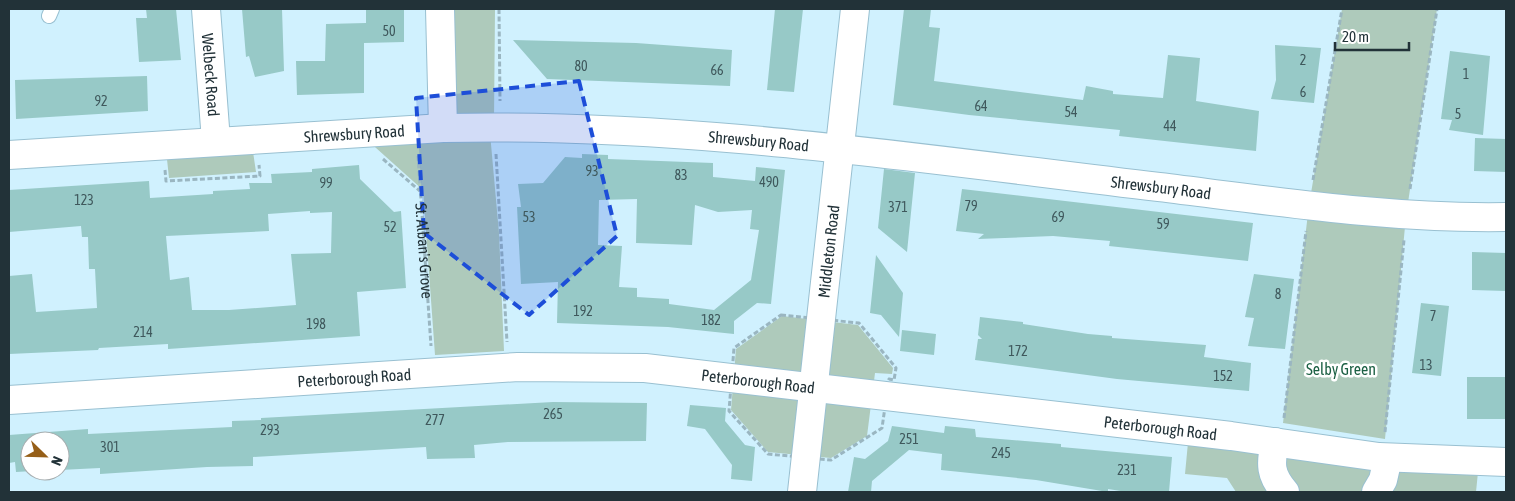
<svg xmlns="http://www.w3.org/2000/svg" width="1515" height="501" viewBox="0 0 1515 501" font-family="'Asap Condensed',sans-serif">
<rect width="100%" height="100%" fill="#d0f1fe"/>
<path fill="#aecabb" d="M445,9H495L494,120L450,119Z
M1342,9H1437L1406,216L1385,439L1283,423L1309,205Z
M490,133L499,233L504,351L435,355L423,190L366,139Z
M252,145L256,172L169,178L166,150Z
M782,316L858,325L893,368L892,374L875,373L867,436L831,458L768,452L731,410L736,349Z
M1189,432L1479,462L1476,492H1236L1227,478L1185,474Z"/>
<path fill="#97c9c7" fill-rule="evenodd" d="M146,9H176L181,60L139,62L136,18H147Z
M242,9H282L284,71L255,77L249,56L246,57Z
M366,9H404V42L364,43V93L297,95L296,61H325L326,24L366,23Z
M775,9H803L794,92L767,90Z
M904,9H931L929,27L940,28L934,81L1083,100L1086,86L1113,91V94L1163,98L1168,55L1200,58L1196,101L1259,111L1256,151L1119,136L1120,130L969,115L893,105Z
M513,40L636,43L732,50L730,86L547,79Z
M1275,45L1321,48L1314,103L1271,99L1276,80Z
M1450,51L1490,56L1483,135L1449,130L1452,120L1441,119Z
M147,76L148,111L16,119L15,80Z
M1475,138L1506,139V172L1474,171Z
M582,154L608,155V159L713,163V177L755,181L756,167L785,170L771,304L757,303L734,321V334L668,327L557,323L558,282L521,284L517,207H521L518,184L543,183L565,157L582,158ZM637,199L636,243L692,245L695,205L718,212L752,210L750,229L759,230L751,280L714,310L669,304V299L637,297V288L619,287L622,246L598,245L599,200Z
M359,165L360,179L394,212L401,211L406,288L357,292L360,336L168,349V344L99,348L98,350L9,354V276L32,274L36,312L97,308L95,269H89L88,237H82L81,226L9,232V190L149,181L150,198L213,194V191L250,189L249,183H272L271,174L312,172V169ZM310,211V213L332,212L331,253L291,254L296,305L229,310H192L189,277L170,280L166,236L269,231L268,214Z
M884,169L915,173L907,252L878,228Z
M962,189L1253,223L1248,261L1109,246L1110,241L1053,236L978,239L984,234L956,231Z
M1472,252L1506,253V291L1472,290Z
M876,255L903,293L899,337L881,315L870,313Z
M1254,274L1294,279L1285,349L1248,346L1254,318L1245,317Z
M1421,303L1449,306L1441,376L1412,373Z
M980,317L1023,322V324L1088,334L1112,336V338L1206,345L1204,357L1251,363L1249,391L1117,379L975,360L978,339H982L978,335Z
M902,330L936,334L934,355L900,351Z
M1467,377H1506V419H1467Z
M553,402L647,403L646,441L508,442L474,445L475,458L427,459L426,447L253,457V466L207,467L100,474V468L60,470V441H30V471H33L16,472L15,462L9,463V435L88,429V434L232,427V421L261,420V418Z
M690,405L726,408L725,421L745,445L755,447L752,481L731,479L732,465L705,429L687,426Z
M892,426L944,433L945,426L975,429L976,437L1061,444V447L1172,457L1169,492H1127L1108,489V492L1036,480L941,470L942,454L909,450L872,481L871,492H848L854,457L865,459L888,441Z"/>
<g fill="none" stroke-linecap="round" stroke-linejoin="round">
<g stroke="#99c0d1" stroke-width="16">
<path id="service" d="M49,16L52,9"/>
</g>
<g stroke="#99c0d1" stroke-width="30">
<g id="minor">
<path id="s2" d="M206,9L216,141"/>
<path d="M440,9L443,128"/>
<path id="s3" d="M9,155L443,128C683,122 921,159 1159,187C1274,201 1390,219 1506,217"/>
<path id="s4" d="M9,400L518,367L645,368L1231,436L1379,457L1506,462"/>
<path d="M1275,442C1270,464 1270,475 1285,492"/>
<path d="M1376,492L1383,480L1388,458"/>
</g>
</g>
<g stroke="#99c0d1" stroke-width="30">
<g id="tertiary">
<path id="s5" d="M802,492L855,9"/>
</g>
</g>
<g stroke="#9ab6c1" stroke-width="3" stroke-dasharray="5 2.5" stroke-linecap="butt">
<path d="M499,9L500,101"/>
<path d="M496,154L507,342"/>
<path id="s1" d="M418,156L431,346"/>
<path d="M383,159L420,191"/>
<path d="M165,170L166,181L260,176L259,165"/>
<path d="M1313,180L1342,9"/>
<path d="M1410,189L1437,9"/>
<path d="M781,315L859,323L896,368L894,380L889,379L882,428L831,460L768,454L729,411L734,348Z"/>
<path d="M1284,418L1306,231"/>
<path d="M1385,432L1404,240"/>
</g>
<use href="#service" stroke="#fff" stroke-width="14"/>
<use href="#minor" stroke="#fff" stroke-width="28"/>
<use href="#tertiary" stroke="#fff" stroke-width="28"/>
</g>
<path fill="#1d4ed8" fill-opacity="0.2" stroke="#1d4ed8" stroke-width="4" stroke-dasharray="10 6" stroke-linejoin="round" d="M579,81L617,236L529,315L424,233L416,98Z"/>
<g text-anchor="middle" stroke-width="5" stroke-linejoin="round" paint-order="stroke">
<g font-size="14" fill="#3f585c">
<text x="389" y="36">50</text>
<text x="1303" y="65">2</text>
<text x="581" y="71">80</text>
<text x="717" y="75">66</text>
<text x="1466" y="79">1</text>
<text x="1303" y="97">6</text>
<text x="101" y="106">92</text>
<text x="981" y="111">64</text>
<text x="1071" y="117">54</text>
<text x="1458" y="119">5</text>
<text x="1170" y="131">44</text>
<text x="592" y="176">93</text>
<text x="681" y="180">83</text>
<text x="769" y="187">490</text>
<text x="326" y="188">99</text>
<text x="84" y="205">123</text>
<text x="971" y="211">79</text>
<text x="898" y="212">371</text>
<text x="529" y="222">53</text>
<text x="1058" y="222">69</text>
<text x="1163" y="229">59</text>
<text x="390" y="232">52</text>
<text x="1278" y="299">8</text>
<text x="583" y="316">192</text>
<text x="1433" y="321">7</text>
<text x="711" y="325">182</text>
<text x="316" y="329">198</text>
<text x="143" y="337">214</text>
<text x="1018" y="356">172</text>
<text x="1426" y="370">13</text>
<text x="1223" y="381">152</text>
<text x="553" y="419">265</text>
<text x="435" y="425">277</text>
<text x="270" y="435">293</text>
<text x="909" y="444">251</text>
<text x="110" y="452">301</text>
<text x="1001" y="458">245</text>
<text x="1127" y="475">231</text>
</g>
<g font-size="16" fill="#223238" stroke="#fff">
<text dy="6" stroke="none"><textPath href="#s2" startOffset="66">Welbeck Road</textPath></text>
<text dy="6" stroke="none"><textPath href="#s3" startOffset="346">Shrewsbury Road</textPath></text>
<text dy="6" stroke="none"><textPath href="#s3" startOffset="751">Shrewsbury Road</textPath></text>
<text dy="6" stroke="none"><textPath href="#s3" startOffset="1156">Shrewsbury Road</textPath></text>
<text dy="6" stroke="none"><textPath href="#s5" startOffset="242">Middleton Road</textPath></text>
<text dy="6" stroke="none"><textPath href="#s1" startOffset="95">St. Alban's Grove</textPath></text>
<text dy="6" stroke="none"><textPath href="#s4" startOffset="346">Peterborough Road</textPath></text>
<text dy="6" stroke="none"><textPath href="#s4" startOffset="751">Peterborough Road</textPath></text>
<text dy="6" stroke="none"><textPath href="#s4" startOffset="1156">Peterborough Road</textPath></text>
</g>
<g font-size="16" fill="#1c6044" stroke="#fff">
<text x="1341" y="375">Selby Green</text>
</g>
</g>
<rect width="1515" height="501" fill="none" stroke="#223238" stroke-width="20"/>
<g transform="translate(45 456) rotate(113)"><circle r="24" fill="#ffffff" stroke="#a7adaf"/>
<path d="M0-4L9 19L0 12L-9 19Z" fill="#965f18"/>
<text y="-8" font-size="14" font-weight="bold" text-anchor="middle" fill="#223238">N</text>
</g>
<path d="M1335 42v8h74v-8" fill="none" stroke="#223238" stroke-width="2.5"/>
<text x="1342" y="42" font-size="15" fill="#223238" stroke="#ffffff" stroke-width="4" paint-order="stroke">20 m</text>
</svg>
